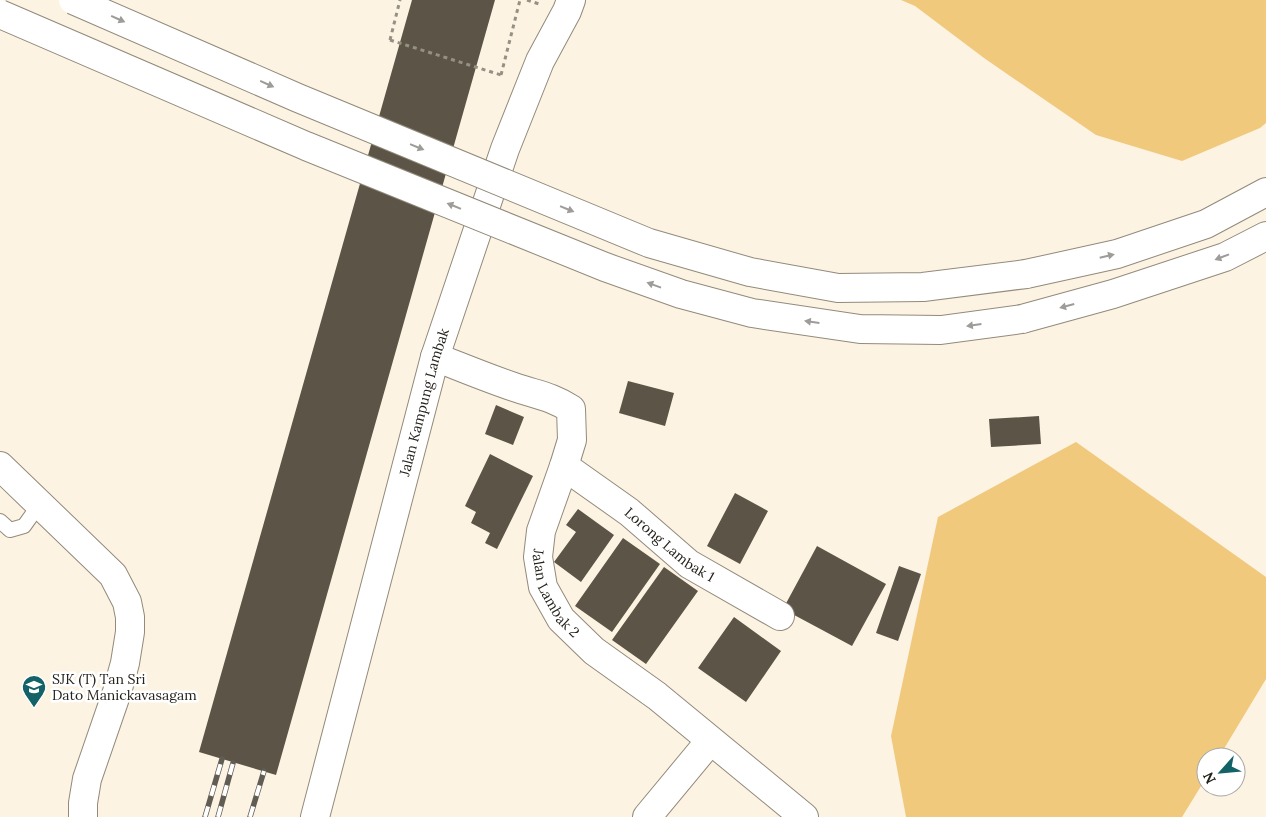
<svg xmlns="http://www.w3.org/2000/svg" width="1266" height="817" viewBox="0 0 1266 817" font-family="Lora,serif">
<rect width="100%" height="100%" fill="#fcf3e3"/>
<path fill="#f1c97d" d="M901,0H1266V123L1260,128L1182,161L1096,135L984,58L915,6Z
M1076,442L1266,577V679L1219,757H1206V778L1182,817H906L891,736L938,517Z"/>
<path fill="#5c5547" d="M412,0H495L276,775L199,752Z
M628,381L674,393L665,426L619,413Z
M496,405L524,417L513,445L485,434Z
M1039,416L1041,444L991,447L989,419Z
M490,454L533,476L497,549L485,543L490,533L471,523L476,512L465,506Z
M735,493L768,511L740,564L707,546Z
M578,509L614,535L581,582L554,562L576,532L566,525Z
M623,538L660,564L612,632L575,606Z
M817,546L886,584L852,646L783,609Z
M899,566L921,574L898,641L876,633Z
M664,567L698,591L646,664L612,640Z
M734,617L781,651L746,702L698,668Z"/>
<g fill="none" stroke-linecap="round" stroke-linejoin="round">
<g stroke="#928a7b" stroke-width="16">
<path id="lane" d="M0,521L10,530L24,526L39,505"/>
</g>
<g stroke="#928a7b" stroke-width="30">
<g id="street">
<path id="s1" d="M435,357C461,367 487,378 514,387C537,395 551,396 571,409L572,440L564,466L541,531L538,557L543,587L561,619L594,651L657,696L804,817"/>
<path d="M0,466L113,575L127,602L130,617V632L125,663L117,692L87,779L83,803V817"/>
<path id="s2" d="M564,466L629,512L689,564L780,616"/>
<path id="s3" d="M315,817L435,357L505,149L540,61L567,11L571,0"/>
<path d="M647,817L710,741"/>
</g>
</g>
<g stroke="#928a7b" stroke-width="30">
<path id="secondary" d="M1026,274L1117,254L1206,224L1266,192
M1022,319L1113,294L1225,257L1266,236"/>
</g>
<path stroke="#969084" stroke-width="3" stroke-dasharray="4 4" stroke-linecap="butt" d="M527,0L542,5
M390,40L400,0
M501,75L520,0"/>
<use href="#lane" stroke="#fff" stroke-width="14"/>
<use href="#street" stroke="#fff" stroke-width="28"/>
<use href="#secondary" stroke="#fff" stroke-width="28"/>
<g stroke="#615d54" stroke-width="5.5">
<path id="rail" d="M205,817L222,759
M218,817L233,763
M250,817L264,771"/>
</g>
<use href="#rail" stroke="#fff" stroke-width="4" stroke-dasharray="11" stroke-linecap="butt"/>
<g stroke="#928a7b" stroke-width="30" stroke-linecap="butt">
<path id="secondary-bridge" d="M73,0L298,98L649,243L750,272L838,288L923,287L1026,274
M0,14L306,146L605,267L681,294L752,313L860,329L941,330L1022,319"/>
</g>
<path stroke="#969084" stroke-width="3" stroke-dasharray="4 4" stroke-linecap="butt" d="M390,40L501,75"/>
<use href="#secondary-bridge" stroke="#fff" stroke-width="28"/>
</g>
<defs><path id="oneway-solid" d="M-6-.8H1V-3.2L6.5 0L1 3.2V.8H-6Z" transform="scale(1.25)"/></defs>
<g fill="#9d9c99">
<use href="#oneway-solid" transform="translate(118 19) rotate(24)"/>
<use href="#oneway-solid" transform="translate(267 84) rotate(24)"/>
<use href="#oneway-solid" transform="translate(417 147) rotate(22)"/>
<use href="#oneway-solid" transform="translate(454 206) rotate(-158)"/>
<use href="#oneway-solid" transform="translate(567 209) rotate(22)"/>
<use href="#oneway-solid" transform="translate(1107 256) rotate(-13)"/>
<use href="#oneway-solid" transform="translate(1222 257) rotate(159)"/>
<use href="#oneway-solid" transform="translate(654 285) rotate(-160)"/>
<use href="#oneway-solid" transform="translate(1067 306) rotate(165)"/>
<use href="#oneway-solid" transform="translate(812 322) rotate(-172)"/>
<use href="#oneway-solid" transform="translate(974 325) rotate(172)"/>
</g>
<defs>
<g id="school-pin" transform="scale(1.25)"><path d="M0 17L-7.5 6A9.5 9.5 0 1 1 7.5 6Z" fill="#126268" stroke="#fff"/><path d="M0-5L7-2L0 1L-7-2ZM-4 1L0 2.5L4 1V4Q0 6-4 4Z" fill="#fff"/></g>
</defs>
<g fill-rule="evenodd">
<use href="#school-pin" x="34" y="687"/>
</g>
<g text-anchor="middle" stroke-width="5" stroke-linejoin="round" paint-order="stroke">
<g font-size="14" fill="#25221c" stroke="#fff">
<text dy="5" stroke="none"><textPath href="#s3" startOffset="429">Jalan Kampung Lambak</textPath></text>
<text dy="5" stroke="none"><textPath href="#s2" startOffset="132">Lorong Lambak 1</textPath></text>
<text dy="5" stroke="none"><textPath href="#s1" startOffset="340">Jalan Lambak 2</textPath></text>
</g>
<g font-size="14" fill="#25221c" stroke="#fff" text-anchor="start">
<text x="52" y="684">SJK (T) Tan Sri<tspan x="52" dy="16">Dato Manickavasagam</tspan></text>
</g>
</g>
<g transform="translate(1221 772) rotate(243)"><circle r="24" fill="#ffffff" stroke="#a8a7a4"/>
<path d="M0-4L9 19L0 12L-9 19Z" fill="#126268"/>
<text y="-8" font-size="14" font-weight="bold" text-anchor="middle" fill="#25221c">N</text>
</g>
</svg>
